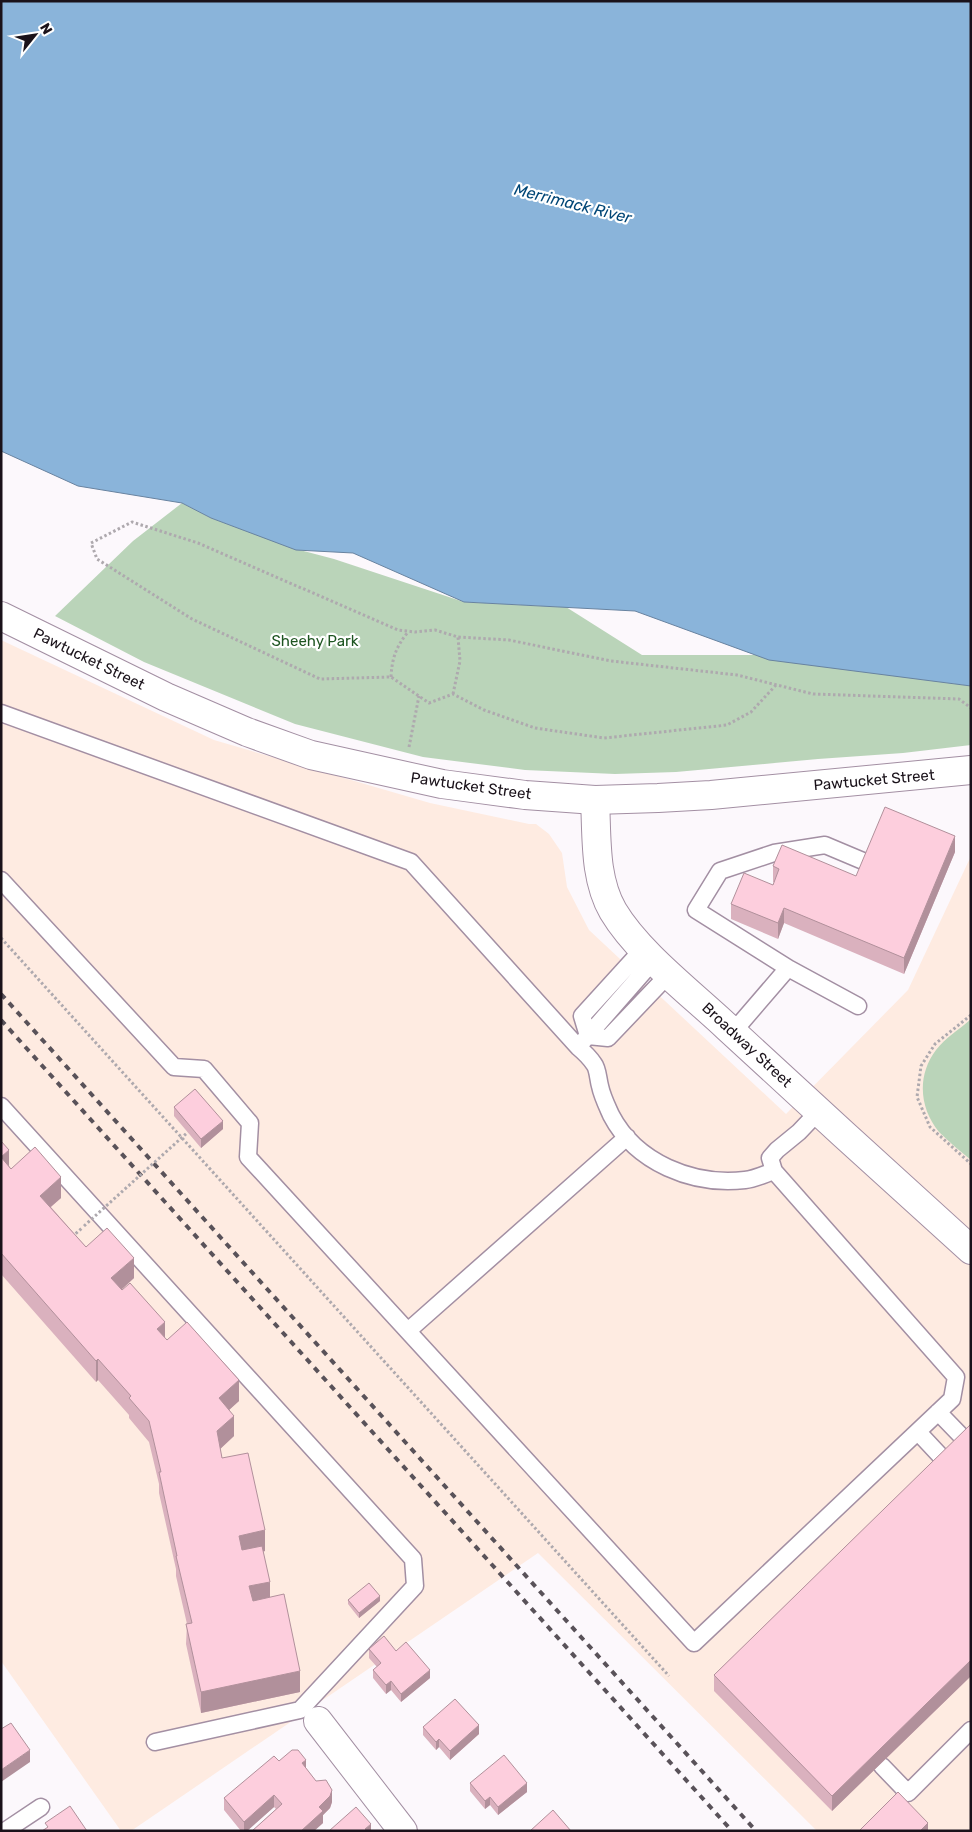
<svg xmlns="http://www.w3.org/2000/svg" width="972" height="1832" viewBox="0 0 972 1832" font-family="Rubik,sans-serif">
<rect width="100%" height="100%" fill="#fcf8fc"/>
<path fill="#feebe1" d="M1,640L214,740L430,803L529,824H536L549,834L562,853L567,887L589,930L786,1114L908,990L971,856V1831H817L538,1553L131,1831H121L1,1661Z"/>
<path fill="#bad4b9" d="M182,503L211,518L296,549L334,559L464,602L566,607L642,655H755L971,686V745L903,753L818,759L676,772L615,774L525,770L423,757L295,724L144,662L55,616L133,541Z
M971,1019V1160C960,1151 949,1142 939,1132C919,1108 917,1075 936,1050C945,1038 960,1029 971,1019Z"/>
<path fill="#8ab4da" stroke="#6883a0" d="M1,1H971V686L769,660L635,611L464,602L353,553L296,550L211,518L182,503L78,486L1,451Z"/>
<g fill="none" stroke-linecap="round" stroke-linejoin="round">
<g stroke="#a38fa3" stroke-width="19">
<path id="service" d="M1,713L411,862L578,1047
M1,880L174,1067L204,1069L250,1123L248,1157L694,1643L952,1399L956,1377L774,1171L770,1158L777,1150L799,1132L818,1112
M643,949L582,1016L588,1036L608,1038L669,974
M654,960L578,1047C584,1052 590,1058 594,1064C598,1069 598,1079 600,1086C602,1096 607,1106 611,1115C636,1163 693,1186 745,1180C755,1179 765,1174 774,1171
M788,968L858,1006
M733,1032L788,968L696,910L720,871L774,853L825,845L863,861
M1,1106L413,1559L415,1586L300,1710L155,1742
M409,1330L627,1137
M938,1412L968,1443
M918,1432L947,1463
M882,1766L908,1793L971,1730
M5,1831L41,1807"/>
</g>
<g stroke="#a38fa3" stroke-width="30">
<path id="minor" d="M318,1721L403,1831"/>
</g>
<g stroke="#a38fa3" stroke-width="30">
<path id="secondary" d="M595,800C597,837 594,878 613,911C638,953 691,993 727,1027C808,1102 889,1176 971,1250"/>
</g>
<g stroke="#a38fa3" stroke-width="30">
<path id="primary" d="M1,616L166,697L247,732L311,755L442,784L525,795L595,800L658,798L711,795L971,770"/>
</g>
<path stroke="#aea9ae" stroke-width="3" stroke-dasharray="2.5 2.5" stroke-linecap="butt" d="M391,677C392,658 396,647 408,632
M776,685L751,712L727,725L604,738L535,728L484,710L453,694L429,703L391,677L320,679L192,619L97,559L91,543L132,522L198,543L398,630L415,632L435,630L458,637L509,640L611,661L737,675L813,694L959,699L971,708
M453,694L460,661L458,637
M409,747L419,696
M1,938L669,1676
M971,1015L935,1044L921,1066L917,1097L930,1127L971,1164
M72,1237L82,1228"/>
<use href="#service" stroke="#fff" stroke-width="16"/>
<use href="#minor" stroke="#fff" stroke-width="28"/>
<use href="#secondary" stroke="#fff" stroke-width="28"/>
<use href="#primary" stroke="#fff" stroke-width="28"/>
<path stroke="#595259" stroke-width="4" stroke-dasharray="6 6" stroke-linecap="butt" d="M1,994L756,1831
M1,1020L732,1831"/>
<path stroke="#aea9ae" stroke-width="3" stroke-dasharray="2.5 2.5" stroke-linecap="butt" d="M84,1226L188,1132"/>
</g>
<path fill="#dab1be" d="M955,852L904,974L784,923L778,939L731,919V904L773,885L774,882H773V866L856,876Z
M174,1107L223,1129L201,1148L174,1116Z
M1,1141L9,1166L11,1169L61,1198L51,1207L86,1247L134,1278L121,1290L165,1338L239,1401L229,1410L234,1436L220,1449L222,1458L265,1551L263,1552L270,1597L300,1692L201,1713L186,1644L187,1624L176,1576V1569L159,1493V1484L149,1442L129,1418V1415L98,1380L96,1382L1,1274Z
M971,1424V1676L832,1811L714,1691V1675Z
M348,1600L380,1601L359,1618L348,1604Z
M369,1649L396,1651L430,1678L401,1702L391,1690L386,1694L373,1678V1670L377,1667L369,1658Z
M423,1727L479,1734L450,1760L439,1747L436,1750L423,1735Z
M279,1761L306,1768L332,1802L330,1808L323,1815V1823L314,1831H252L276,1809L274,1807L247,1831H241L224,1810V1798Z
M470,1783L527,1792L498,1815L490,1805L485,1809L470,1791Z"/>
<path fill="#b1909b" d="M955,836V852L904,974V958Z
M784,908V923L778,939V923Z
M223,1121V1129L201,1148V1139Z
M9,1150V1170L1,1157Z
M61,1177V1198L40,1216V1196Z
M134,1258V1278L111,1299V1278Z
M165,1322V1342L157,1329Z
M98,1359V1380L96,1382V1361Z
M239,1380V1401L219,1419V1398Z
M234,1416V1436L217,1452V1431Z
M265,1530V1551L239,1557V1536Z
M270,1582V1603L249,1607V1586Z
M380,1596V1601L359,1618V1613Z
M971,1660V1676L832,1811V1796Z
M430,1670V1678L401,1702V1694Z
M300,1671V1692L201,1713V1692Z
M391,1681V1690L386,1694V1685Z
M479,1725V1734L450,1760V1751Z
M439,1739V1747L436,1750V1742Z
M30,1750V1762L1,1782V1770Z
M306,1760V1772L302,1763Z
M527,1783V1792L498,1815V1807Z
M332,1790V1802L330,1808L323,1815V1823L314,1831H301Z
M274,1795V1807L247,1831H244V1822Z
M490,1797V1805L485,1809V1801Z
M928,1823V1831H920Z
M371,1824V1831H365V1829Z"/>
<path fill="#fdcedd" stroke="#b1909b" d="M885,807L955,836L904,958L784,908L778,923L731,904L744,873L773,885L779,869L773,866L782,845L856,876Z
M195,1089L223,1121L201,1139L174,1107Z
M1,1141L9,1150L1,1157Z
M35,1147L61,1177L40,1196L86,1247L107,1228L134,1258L111,1278L122,1290L130,1283L165,1322L157,1329L167,1340L187,1322L239,1380L219,1398L234,1416L217,1431L222,1458L248,1453L265,1530L239,1536L242,1550L262,1546L270,1582L249,1586L253,1601L284,1594L300,1671L201,1692L186,1624L192,1623L176,1556H177L159,1472H161L149,1421L129,1398L131,1396L98,1359L96,1361L1,1253V1157L11,1169Z
M971,1424V1660L832,1796L714,1675Z
M369,1583L380,1596L359,1613L348,1600Z
M384,1636L396,1651L406,1642L430,1670L401,1694L391,1681L386,1685L373,1670L381,1663L369,1649Z
M455,1699L479,1725L450,1751L439,1739L436,1742L423,1727Z
M11,1723L30,1750L1,1770V1729Z
M292,1750H298L306,1760L302,1763L316,1781L326,1780L332,1790L330,1796L319,1807L323,1811L301,1831H252L282,1804L274,1795L244,1822L224,1798L274,1756L279,1761Z
M504,1755L527,1783L498,1807L490,1797L485,1801L470,1783Z
M898,1792L928,1823L920,1831H859Z
M70,1806L87,1831H42L48,1827L45,1823Z
M356,1807L371,1824L365,1829L367,1831H329Z
M553,1810L571,1831H530Z"/>
<g text-anchor="middle" stroke-width="4.5" stroke-linejoin="round" paint-order="stroke">
<g font-size="15" fill="#1e5521" stroke="#fff">
<text x="315" y="646">Sheehy Park</text>
</g>
<g font-size="15" fill="#1a121a" stroke="#fff">
<text transform="translate(89 659) rotate(26)" y="5">Pawtucket Street</text>
<text transform="translate(874 780) rotate(-5)" y="5">Pawtucket Street</text>
<text transform="translate(471 786) rotate(8)" y="5">Pawtucket Street</text>
<text transform="translate(747 1045) rotate(43)" y="5">Broadway Street</text>
</g>
<g font-size="16" font-style="italic" fill="#004676" stroke="#fff">
<text transform="translate(573 203) rotate(14)" y="6">Merrimack River</text>
</g>
</g>
<rect width="972" height="1832" fill="none" stroke="#1a121a" stroke-width="5"/>
<g transform="translate(35 35) rotate(60)" stroke="#ffffff" stroke-width="4" paint-order="stroke">
<path d="M0-4L9 19L0 12L-9 19Z" fill="#1a121a"/>
<text y="-8" font-size="14" font-weight="bold" text-anchor="middle" fill="#1a121a">N</text>
</g>
</svg>
